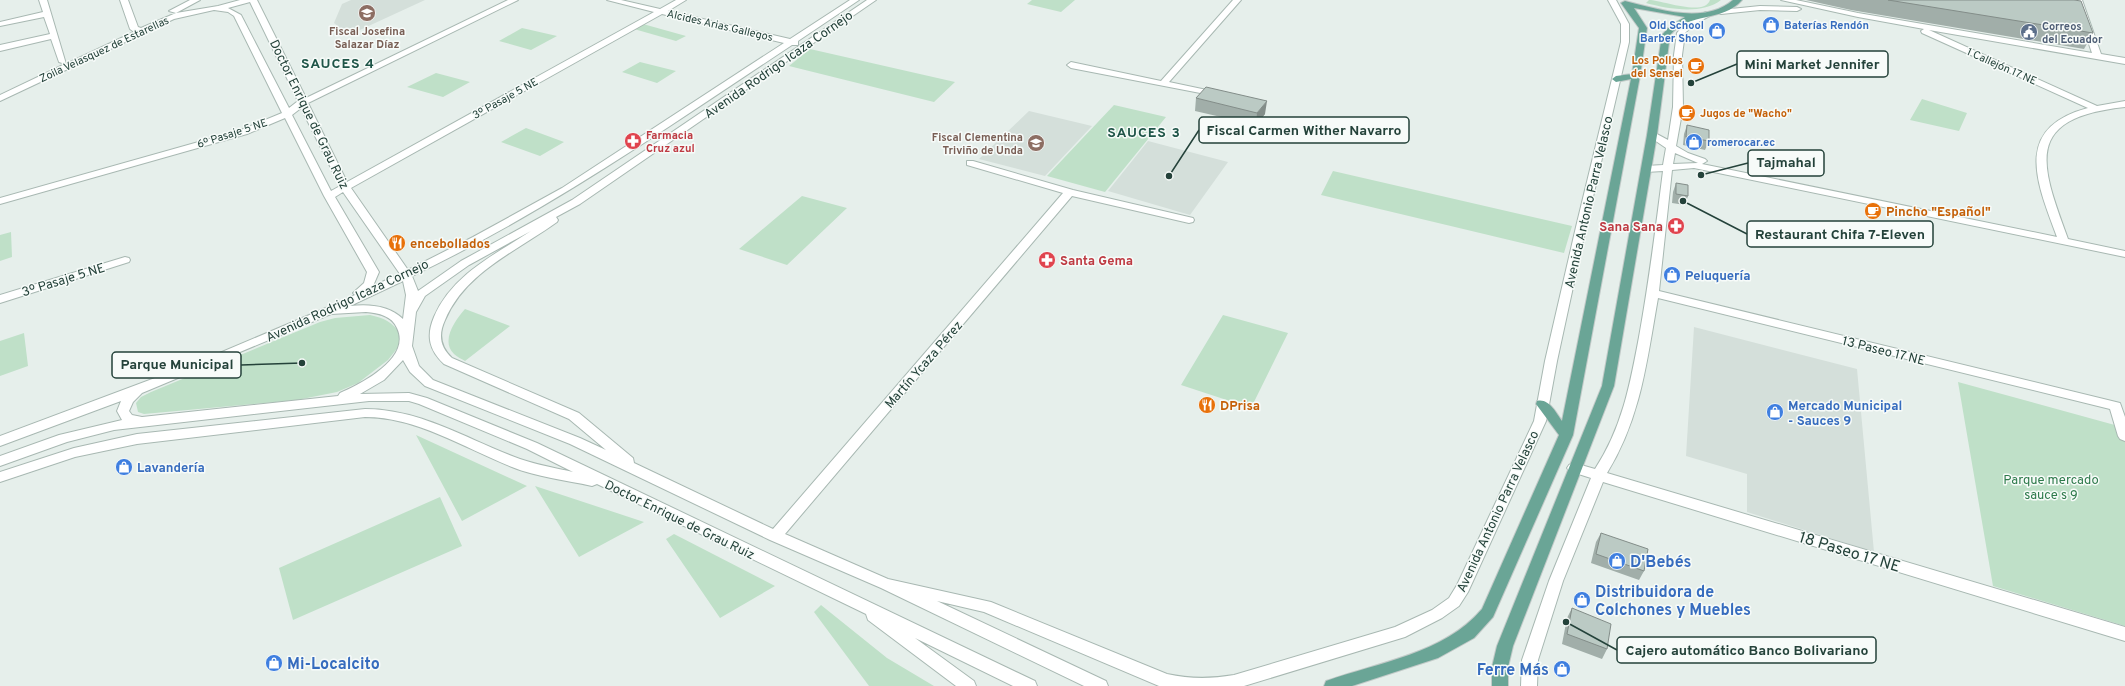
<svg xmlns="http://www.w3.org/2000/svg" width="2125" height="686" viewBox="0 0 2125 686" font-family="Overpass,sans-serif">
<rect width="100%" height="100%" fill="#e6efeb"/>
<path fill="#d4dfda" d="M351,0H425L349,35L334,23L342,4Z
M1029,111L1092,126L1045,176L979,159Z
M1148,141L1228,162L1190,215L1108,191Z
M1694,327L1857,369L1874,552L1747,512V474L1686,456Z"/>
<path fill="#bfe0c8" d="M1032,0H1075L1061,12L1027,4Z
M1649,0C1662,0 1704,17 1710,0H1721C1702,15 1668,9 1646,3Z
M643,24L686,36L676,41L634,29Z
M522,28L557,36L531,50L499,41Z
M810,49L955,82L934,102L789,66Z
M640,62L676,71L657,83L622,72Z
M436,73L470,82L443,97L407,87Z
M1922,99L1967,113L1959,131L1910,120Z
M1114,105L1166,117L1105,192L1047,176Z
M526,128L564,142L540,156L501,142Z
M1333,171L1572,226L1564,253L1321,195Z
M802,196L847,208L787,265L739,249Z
M11,232L12,257L0,261V235Z
M465,309L510,326L465,361C462,359 457,357 454,354C440,341 456,319 465,309Z
M370,315C384,318 392,322 400,333L399,346L388,360L358,383L337,392L297,400L144,414L138,412L136,403L141,397L151,392L320,322L335,318Z
M1223,315L1288,333L1251,408L1181,385Z
M24,333L28,366L0,376V341Z
M1958,382L2122,427L2125,437V626L1993,586Z
M416,435L527,486L462,521Z
M535,486L644,522L579,557Z
M440,497L462,546L293,620L279,568Z
M674,534L775,586L720,618L666,539Z
M821,605L887,658L934,686H869L814,612Z"/>
<g fill="none" stroke-linecap="round" stroke-linejoin="round">
<g stroke="#a8b8b2" stroke-width="2">
<path id="minor" d="M39,0H47L66,64L134,32L130,29L120,0H128L138,27L141,28L176,13L218,6L240,0H257L306,98L508,0H518L308,103L347,182L654,12L607,0H621L660,9L676,0H686L668,11L790,39L850,0H859L798,41V45H792C668,127 547,212 412,276L418,291L461,261L572,200L867,0H876L580,204L556,217L558,220L557,222C517,251 465,272 445,320C438,335 440,347 452,358L579,413L633,458L634,463L773,529L1063,193L967,165V161H973L1073,190L1193,218L1194,220L1193,222L1189,223L1072,196L785,534L888,579L991,602L1167,674C1190,679 1210,679 1234,675L1395,627L1432,610L1449,598L1457,585L1534,421L1545,361L1576,227L1621,42V24L1608,0H1616L1629,24V42L1586,227L1557,361L1546,421L1468,592L1459,606L1442,618L1405,637L1244,686H1159L984,612L937,601L1106,681L1108,686H1084L881,588L770,540L570,444L425,386L410,372L403,360L384,380L360,394L409,393L427,398L537,443L1035,681L1037,686H1013L915,638L974,681L976,686H956L868,620L866,614L597,484L592,486C566,480 536,477 512,467C464,448 417,417 365,417L137,444L75,457L0,482V472L74,448L137,434L365,409C421,409 468,440 520,459C537,465 556,468 573,472L527,449L419,404L409,401H369L114,430L67,442L0,466V456L59,435L122,420L117,411L121,401L0,446V436L203,360L340,302L355,295L353,293L364,283L367,272L324,196L285,118L247,134L0,204V198L241,130L282,113L234,16L228,12L214,10L174,19L0,101V95L65,64L59,62L51,39L0,51V45L50,34L44,17L0,26V22L43,12ZM250,2L298,101L289,108L241,15L228,8ZM662,14L784,43L562,188L473,237L408,270L351,188ZM301,108L340,186L331,191L292,115ZM343,192L400,274L373,286L379,272L335,197ZM531,231C494,255 452,275 434,317C426,336 429,350 444,364L569,419L606,450L580,438L433,380L419,366L412,346L416,312L425,296L469,265ZM403,281L406,295L403,319C389,305 368,304 350,306ZM366,312C379,313 392,316 397,328C412,358 361,384 340,393L338,396L142,417L132,415L129,411L133,402L142,393L331,314Z
M190,0H200L176,13L169,11Z
M1233,0H1241L1169,82L1221,93V97L1071,68L1067,65L1071,62L1161,81Z
M1781,0H1796L1858,13L2092,53L2074,0H2082L2101,54L2125,58V64L1929,30L2097,106L2125,101V107C2023,118 2040,163 2068,239L2125,251V257L1694,168L1672,170L1659,291L2120,403L2125,417V441L2120,439L2118,436L2110,409L1658,298C1647,360 1641,418 1607,473L2125,627V641L1603,482L1563,581L1538,660L1537,686H1521L1522,660L1549,581L1591,478L1569,471L1567,468L1569,465L1574,463L1595,469C1622,428 1630,385 1639,337C1649,282 1656,226 1663,171L1646,172L1641,169L1646,166L1663,165L1666,148L1647,135L1649,133H1655L1668,140L1673,107L1674,55L1677,33L1687,21L1706,12L1713,14L1693,25L1685,33L1682,55L1683,107L1676,146L1688,153L1705,159L1707,161L1702,164L2057,237C2037,183 2012,128 2088,108L1922,33L1921,31L1924,29L1858,17ZM1675,153L1698,163L1673,164Z
M1760,6L1797,7L1801,9L1797,11L1760,10L1721,14L1717,12L1721,10Z
M125,257L129,258L130,260L129,262L0,303V295Z"/>
</g>
<g stroke="#c2cac8" stroke-width="2">
<path id="major" d="M1733,0H1742C1722,23 1690,11 1670,35L1657,135L1614,386L1513,646L1508,667V686H1492V667L1497,646L1602,386L1647,135L1662,35L1670,26L1685,17L1634,8L1647,28L1640,76L1573,435L1493,617L1474,638L1438,658L1352,686H1324L1326,681C1379,662 1444,654 1482,609L1559,435L1536,404L1537,401C1549,398 1556,413 1562,421L1631,79L1616,82L1612,79L1616,76L1632,74L1639,28L1621,3L1625,1C1658,9 1704,25 1733,0Z"/>
</g>
<use href="#minor" fill="#fff" fill-rule="evenodd"/>
<use href="#major" fill="#6aa596" fill-rule="evenodd"/>
</g>
<path fill="#a1aea9" d="M1806,0H2074L2093,33L2084,49L1851,10Z
M1196,98L1265,114L1256,125L1195,111Z
M1687,125L1709,141L1705,150L1683,145L1684,134Z
M1676,183L1688,196L1685,205L1672,203L1673,192Z
M1601,533L1644,571L1639,580L1591,563L1596,542Z
M1572,608L1607,649L1602,659L1562,644L1567,618Z"/>
<path fill="#838d89" d="M1267,101L1265,114L1256,125L1257,113Z"/>
<path fill="#bbcac4" stroke="#838d89" d="M1888,0H2074L2081,1L2093,33Z
M1206,87L1267,101L1257,113L1196,98Z
M1687,125L1709,130V141L1686,137Z
M1676,183L1688,185V196L1676,194Z
M1601,533L1648,549L1644,571L1596,554Z
M1572,608L1611,624L1607,649L1567,634Z"/>
<defs>
<g id="school-disc" transform="scale(0.9)"><circle r="9.5" fill="#8d6e63" stroke="#f7fbf9"/><path d="M0-5L7-2L0 1L-7-2ZM-4 1L0 2.5L4 1V4Q0 6-4 4Z" fill="#fff"/></g>
<g id="shop-disc" transform="scale(0.9)"><circle r="9.5" fill="#3f7fe0" stroke="#f7fbf9"/><path d="M-5-2.5h2.3a2.7 3.5 0 0 1 5.4 0H5L5.5 6h-11ZM-1.5-2.5h3a1.5 2.3 0 0 0-3 0Z" fill="#fff"/></g>
<g id="civic-disc" transform="scale(0.9)"><circle r="9.5" fill="#5c6f8a" stroke="#f7fbf9"/><path d="M-.6-6.5H3V-4.5H.6V-3L4-1V1h2V6H-6V1h2V-1L-.6-3ZM-1.2 2.5V6h2.4V2.5Z" fill="#fff"/></g>
<g id="cafe-disc" transform="scale(0.9)"><circle r="9.5" fill="#e8710a" stroke="#f7fbf9"/><path d="M-5.5-4.5H6V0H3Q3 3.5 0 3.5H-2.5Q-5.5 3.5-5.5 0ZM3-3.2v2h1.7v-2ZM-6 4.5H4V6H-6Z" fill="#fff"/></g>
<g id="pharmacy-disc" transform="scale(0.9)"><circle r="9.5" fill="#e0444e" stroke="#f7fbf9"/><path d="M-2-6h4v4h4v4h-4v4h-4v-4h-4v-4h4Z" fill="#fff"/></g>
<g id="restaurant-disc" transform="scale(0.9)"><circle r="9.5" fill="#e8710a" stroke="#f7fbf9"/><path d="M-5-6h1v4h1v-4h1v4h1v-4h1v5L-1.5 .5V6h-2V.5L-5-1ZM5-6V6H3V1.5H1.5Q1.5-4 5-6Z" fill="#fff"/></g>
</defs>
<g fill-rule="evenodd">
<use href="#school-disc" x="367" y="13"/>
<use href="#shop-disc" x="1771" y="25"/>
<use href="#shop-disc" x="1717" y="31"/>
<use href="#civic-disc" x="2029" y="32"/>
<use href="#cafe-disc" x="1696" y="66"/>
<use href="#cafe-disc" x="1687" y="113"/>
<use href="#pharmacy-disc" x="633" y="141"/>
<use href="#shop-disc" x="1694" y="142"/>
<use href="#school-disc" x="1036" y="143"/>
<use href="#cafe-disc" x="1873" y="211"/>
<use href="#pharmacy-disc" x="1676" y="226"/>
<use href="#restaurant-disc" x="397" y="243"/>
<use href="#pharmacy-disc" x="1047" y="260"/>
<use href="#shop-disc" x="1672" y="275"/>
<use href="#restaurant-disc" x="1207" y="405"/>
<use href="#shop-disc" x="1775" y="412"/>
<use href="#shop-disc" x="124" y="467"/>
<use href="#shop-disc" x="1617" y="561"/>
<use href="#shop-disc" x="1582" y="600"/>
<use href="#shop-disc" x="274" y="663"/>
<use href="#shop-disc" x="1562" y="669"/>
</g>
<g text-anchor="middle" stroke-width="3" stroke-linejoin="round" paint-order="stroke">
<g font-size="11" fill="#24423a" stroke="#f7fbf9">
<text transform="translate(720 25) rotate(13)" y="4">Alcides Arias Gallegos</text>
<text transform="translate(104 49) rotate(-25)" y="4">Zoila Velasquez de Estarellas</text>
<text transform="translate(2002 66) rotate(24)" y="4">1 Callejón 17 NE</text>
<text transform="translate(505 98) rotate(-29)" y="4">3º Pasaje 5 NE</text>
<text transform="translate(232 133) rotate(-18)" y="4">6º Pasaje 5 NE</text>
</g>
<g font-size="11" font-weight="bold" fill="#366cbe" stroke="#f7fbf9" text-anchor="start">
<text x="1704" y="29" text-anchor="end">Old School<tspan x="1704" dy="13">Barber Shop</tspan></text>
<text x="1784" y="29">Baterías Rendón</text>
<text x="1707" y="146">romerocar.ec</text>
</g>
<g font-size="11" font-weight="bold" fill="#4e5e75" stroke="#f7fbf9" text-anchor="start">
<text x="2042" y="30">Correos<tspan x="2042" dy="13">del Ecuador</tspan></text>
</g>
<g font-size="11" font-weight="bold" fill="#785e54" stroke="#f7fbf9">
<text x="367" y="35">Fiscal Josefina<tspan x="367" dy="13">Salazar Díaz</tspan></text>
<text x="1023" y="141" text-anchor="end">Fiscal Clementina<tspan x="1023" dy="13">Triviño de Unda</tspan></text>
</g>
<g font-size="11" font-weight="bold" fill="#c56008" stroke="#f7fbf9" text-anchor="end">
<text x="1683" y="64">Los Pollos<tspan x="1683" dy="13">del Sensei</tspan></text>
<text x="1700" y="117" text-anchor="start">Jugos de "Wacho"</text>
</g>
<g font-size="11" font-weight="bold" fill="#be3a42" stroke="#f7fbf9" text-anchor="start">
<text x="646" y="139">Farmacia<tspan x="646" dy="13">Cruz azul</tspan></text>
</g>
<g font-size="13" fill="#24423a" stroke="#f7fbf9">
<text transform="translate(778 64) rotate(-35)" y="5">Avenida Rodrigo Icaza Cornejo</text>
<text transform="translate(310 114) rotate(64)" y="5">Doctor Enrique de Grau Ruiz</text>
<text transform="translate(1588 202) rotate(-77)" y="5">Avenida Antonio Parra Velasco</text>
<text transform="translate(63 279) rotate(-17)" y="5">3º Pasaje 5 NE</text>
<text transform="translate(347 300) rotate(-25)" y="5">Avenida Rodrigo Icaza Cornejo</text>
<text transform="translate(1884 350) rotate(14)" y="5">13 Paseo 17 NE</text>
<text transform="translate(923 364) rotate(-49)" y="5">Martín Ycaza Pérez</text>
<text transform="translate(1497 511) rotate(-65)" y="5">Avenida Antonio Parra Velasco</text>
<text transform="translate(680 519) rotate(26)" y="5">Doctor Enrique de Grau Ruiz</text>
</g>
<g font-size="13" font-weight="bold" fill="#c56008" stroke="#f7fbf9" text-anchor="start">
<text x="1886" y="216">Pincho "Español"</text>
<text x="410" y="248">encebollados</text>
<text x="1220" y="410">DPrisa</text>
</g>
<g font-size="13" font-weight="bold" fill="#be3a42" stroke="#f7fbf9" text-anchor="end">
<text x="1663" y="231">Sana Sana</text>
<text x="1060" y="265" text-anchor="start">Santa Gema</text>
</g>
<g font-size="13" font-weight="bold" fill="#366cbe" stroke="#f7fbf9" text-anchor="start">
<text x="1685" y="280">Peluquería</text>
<text x="1788" y="410">Mercado Municipal<tspan x="1788" dy="15">- Sauces 9</tspan></text>
<text x="137" y="472">Lavandería</text>
</g>
<g font-size="13" fill="#2d7a4b" stroke="#f7fbf9">
<text x="2051" y="484">Parque mercado<tspan x="2051" dy="15">sauce s 9</tspan></text>
</g>
<g font-size="14" font-weight="bold" letter-spacing="1" fill="#1f5548" stroke="#f7fbf9">
<text x="338" y="68">SAUCES 4</text>
<text x="1144" y="137">SAUCES 3</text>
</g>
<g font-size="16" fill="#24423a" stroke="#f7fbf9">
<text transform="translate(1850 551) rotate(17)" y="6">18 Paseo 17 NE</text>
</g>
<g font-size="16" font-weight="bold" fill="#366cbe" stroke="#f7fbf9" text-anchor="start">
<text x="1630" y="567">D'Bebés</text>
<text x="1595" y="597">Distribuidora de<tspan x="1595" dy="18">Colchones y Muebles</tspan></text>
<text x="287" y="669">Mi-Localcito</text>
<text x="1549" y="675" text-anchor="end">Ferre Más</text>
</g>
</g>
<path fill="none" stroke="#24423a" stroke-width="1.5" d="M1691 83L1737 64M1169 176L1199 130M1701 175L1748 163M1683 201L1747 234M302 363L241 365M1566 622L1617 650"/>
<g fill="#24423a" stroke="#f7fbf9" stroke-width="1.5">
<circle cx="1691" cy="83" r="4"/>
<circle cx="1169" cy="176" r="4"/>
<circle cx="1701" cy="175" r="4"/>
<circle cx="1683" cy="201" r="4"/>
<circle cx="302" cy="363" r="4"/>
<circle cx="1566" cy="622" r="4"/>
</g>
<g fill="#f7fbf9" stroke="#24423a" stroke-width="1.5">
<rect x="1737" y="51" width="151" height="26" rx="4"/>
<rect x="1199" y="117" width="210" height="26" rx="4"/>
<rect x="1748" y="150" width="76" height="26" rx="4"/>
<rect x="1747" y="221" width="186" height="26" rx="4"/>
<rect x="112" y="352" width="129" height="26" rx="4"/>
<rect x="1617" y="637" width="259" height="26" rx="4"/>
</g>
<g font-size="14" text-anchor="middle" font-weight="bold" fill="#24423a">
<text x="1812" y="69">Mini Market Jennifer</text>
<text x="1304" y="135">Fiscal Carmen Wither Navarro</text>
<text x="1786" y="167">Tajmahal</text>
<text x="1840" y="239">Restaurant Chifa 7-Eleven</text>
<text x="177" y="369">Parque Municipal</text>
<text x="1747" y="655">Cajero automático Banco Bolivariano</text>
</g>
</svg>
